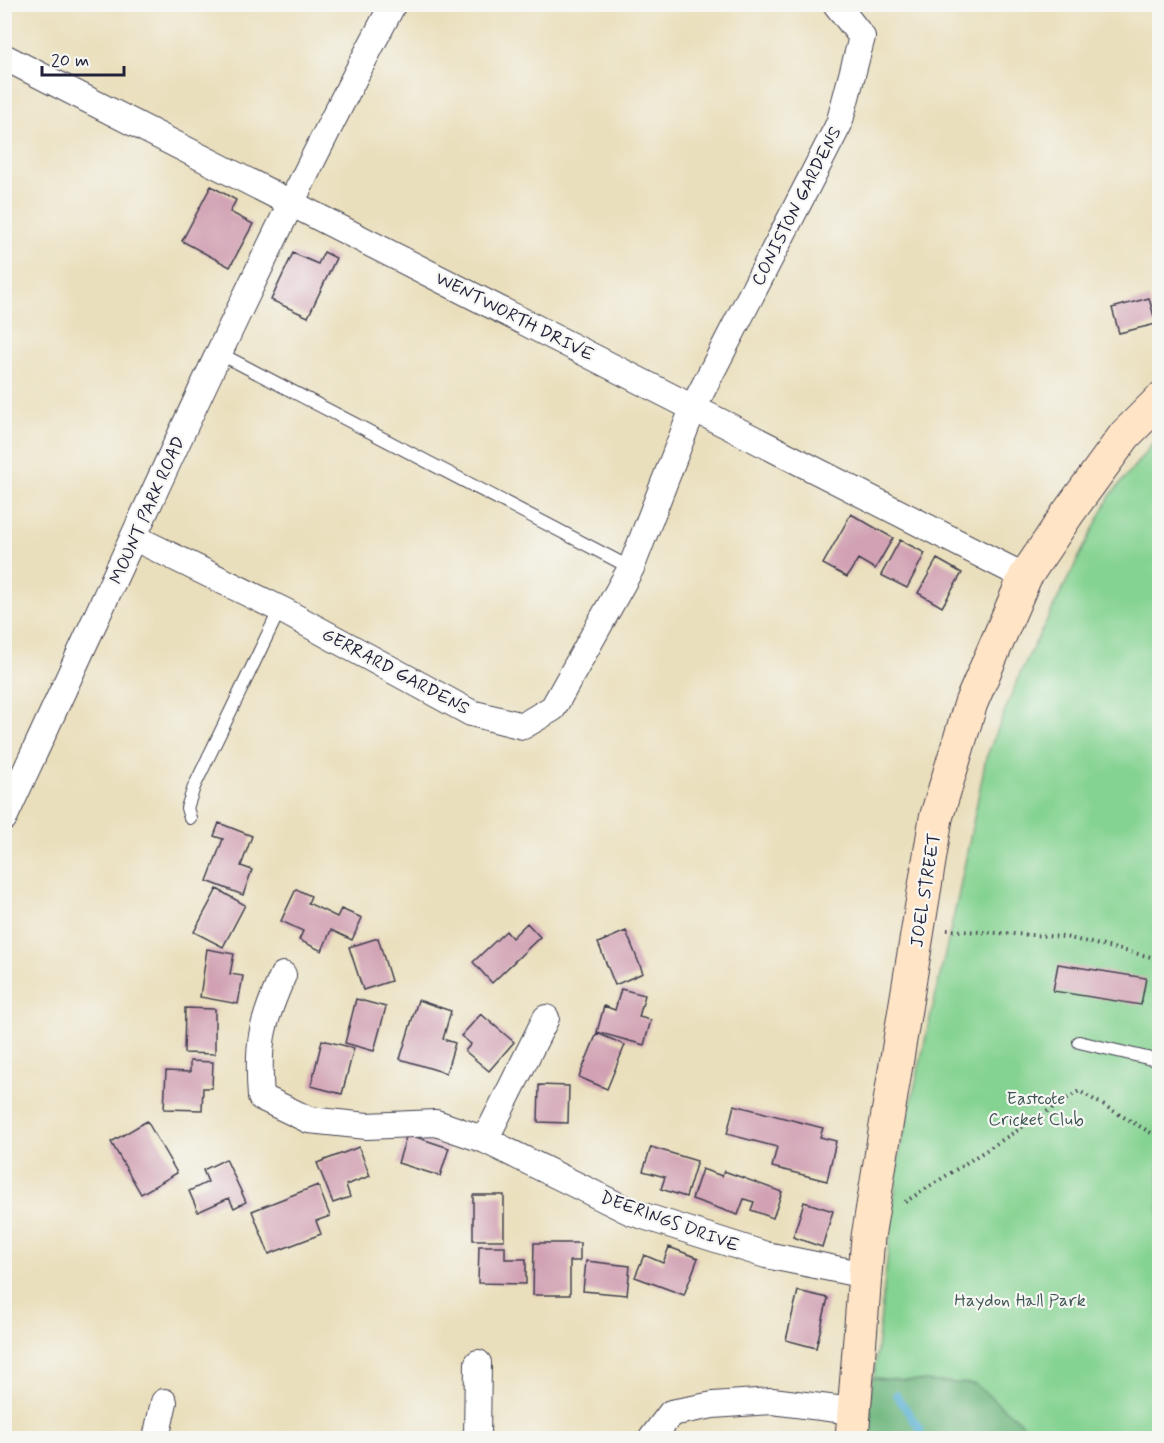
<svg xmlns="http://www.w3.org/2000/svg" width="1164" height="1443" viewBox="0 0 1164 1443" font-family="Mynerve,sans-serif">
<rect width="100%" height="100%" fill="#f6f6f2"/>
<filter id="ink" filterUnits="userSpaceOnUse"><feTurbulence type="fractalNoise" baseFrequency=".0167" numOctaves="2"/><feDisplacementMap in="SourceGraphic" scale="12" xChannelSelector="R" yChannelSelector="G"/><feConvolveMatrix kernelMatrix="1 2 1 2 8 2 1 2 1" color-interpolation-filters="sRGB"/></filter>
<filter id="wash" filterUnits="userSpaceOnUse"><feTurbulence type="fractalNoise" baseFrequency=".008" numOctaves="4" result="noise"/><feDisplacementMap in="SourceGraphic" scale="24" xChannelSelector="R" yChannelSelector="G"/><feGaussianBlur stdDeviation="1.35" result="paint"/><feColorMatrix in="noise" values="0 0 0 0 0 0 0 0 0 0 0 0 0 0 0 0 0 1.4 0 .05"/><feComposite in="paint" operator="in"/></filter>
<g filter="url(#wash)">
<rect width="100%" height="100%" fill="#eadfbc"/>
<path fill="#85d392" stroke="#547a66" stroke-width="1.5" d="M1159,436V1438H867L899,1155L958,897L986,758L1021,671L1110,496Z"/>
<path fill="#6cb57c" stroke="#476c5c" stroke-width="1.5" d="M872,1378L975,1384L1039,1438H867Z"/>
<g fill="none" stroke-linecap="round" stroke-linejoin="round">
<path stroke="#54aed1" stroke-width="8" d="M896,1395L920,1429V1438"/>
</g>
<g id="blocks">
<path fill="#d2a2b4" d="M211,186L236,200L230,212L253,224L230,267L182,241Z
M324,252L336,258L308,317L271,300L293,253L318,264Z
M1149,298L1156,324L1119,333L1112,308Z
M851,514L893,538L875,569L858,559L847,577L823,564Z
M900,540L925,553L907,588L881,575Z
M937,559L962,573L942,607L918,593Z
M219,823L252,836L241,866L252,870L243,895L207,881L223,839L214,836Z
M217,889L245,905L223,947L194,932Z
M296,889L311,896L308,903L337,917L341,909L362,918L352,940L331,930L322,951L299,940L303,931L281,921Z
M527,923L540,937L492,983L473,962L506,931L512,938Z
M626,931L643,973L615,985L598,943Z
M378,938L391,981L363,990L349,947Z
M207,949L234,954L230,974L243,976L238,1004L200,997Z
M1058,964L1146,978L1141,1005L1053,991Z
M621,989L645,995L639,1017L651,1020L644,1045L597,1032L604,1006L615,1010Z
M356,999L386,1007L374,1051L345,1043Z
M418,1000L451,1011L443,1039L455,1043L446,1073L400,1059Z
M185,1008L215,1009V1054L184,1053Z
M481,1014L514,1042L489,1071L465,1051L471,1044L461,1036Z
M597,1033L625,1045L607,1089L579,1077Z
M322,1040L354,1048L342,1094L311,1086Z
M190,1061L213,1062L212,1088H203L202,1110L164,1109L166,1071L190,1072Z
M539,1085L569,1086L568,1123L538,1122Z
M734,1105L823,1128L820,1137L836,1141L827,1181L772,1167L777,1147L727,1134Z
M147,1121L177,1173L141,1194L111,1142Z
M407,1134L449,1148L440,1176L398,1163Z
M359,1147L370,1176L346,1185L350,1197L333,1203L317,1163Z
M651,1147L697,1161L686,1197L661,1189L665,1177L643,1171Z
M226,1159L246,1202L234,1208L229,1198L198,1212L189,1191L208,1182L203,1170Z
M702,1169L722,1176L724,1171L782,1192L773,1218L751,1210L754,1202L744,1199L738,1215L692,1199Z
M318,1185L330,1216L316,1221L321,1234L269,1254L252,1211Z
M473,1195H504V1240H473Z
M804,1202L833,1211L822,1247L793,1237Z
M534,1243H580V1261H570V1295H533Z
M479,1246H505V1259H526V1284L478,1283Z
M669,1247L698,1258L684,1295L635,1277L644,1255L663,1263Z
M586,1261L630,1266L627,1295L583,1291Z
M798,1291L828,1298L816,1348L786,1340Z"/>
</g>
</g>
<g filter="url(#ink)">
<use href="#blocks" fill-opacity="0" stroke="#403e4e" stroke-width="1.5"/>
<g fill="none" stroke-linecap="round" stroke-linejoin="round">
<g stroke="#403e4e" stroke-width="14">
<path id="service" d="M217,352L631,568
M190,818L187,808L194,787L280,609
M1079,1042L1160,1061"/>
</g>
<g stroke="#403e4e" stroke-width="28">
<path id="minor" d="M4,57L1025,577
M135,538L284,611L471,713L523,726L553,708L631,568L694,406L839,124L862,37L836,4
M4,818C131,545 251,270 393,4
M283,975C261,1025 257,1042 261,1097L309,1120L367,1126L436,1123L485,1140L631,1212L766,1255L865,1275
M485,1140L546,1018
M156,1438L164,1402
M477,1438L478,1363
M652,1438L671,1413L713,1405L772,1401L853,1411"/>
</g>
<g stroke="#403e4e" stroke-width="35">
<path id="secondary" d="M852,1438L868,1237L936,818L971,703L1025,577L1068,513L1125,435L1160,400"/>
</g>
<path stroke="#403e4e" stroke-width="4" stroke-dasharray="1.5 4.5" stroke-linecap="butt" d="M947,930L1065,937L1160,959
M905,1202L1079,1091L1160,1138"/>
<use href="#service" stroke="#fff" stroke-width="12"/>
<use href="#minor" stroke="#fff" stroke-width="26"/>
<use href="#secondary" stroke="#ffe4c6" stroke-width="33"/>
</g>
</g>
<g text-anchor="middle" stroke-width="4.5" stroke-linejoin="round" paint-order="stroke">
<g font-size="18" fill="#22223b" stroke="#f6f6f2">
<text transform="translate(796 206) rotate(-63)" y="6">CONISTON GARDENS</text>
<text transform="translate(515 316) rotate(27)" y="6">WENTWORTH DRIVE</text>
<text transform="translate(147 510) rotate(-66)" y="6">MOUNT PARK ROAD</text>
<text transform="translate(396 671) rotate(28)" y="6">GERRARD GARDENS</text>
<text transform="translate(925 890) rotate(-81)" y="6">JOEL STREET</text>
<text transform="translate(670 1221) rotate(20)" y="6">DEERINGS DRIVE</text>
</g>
<g font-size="18" fill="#405755" stroke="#f6f6f2">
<text x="1036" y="1104">Eastcote<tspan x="1036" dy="21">Cricket Club</tspan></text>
<text x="1020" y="1306">Haydon Hall Park</text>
</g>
</g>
<rect width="1164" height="1443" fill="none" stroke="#f6f6f2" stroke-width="24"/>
<path d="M42 66v9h82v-9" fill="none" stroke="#22223b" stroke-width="3"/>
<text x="51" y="66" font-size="18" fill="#22223b" stroke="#f6f6f2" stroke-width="4.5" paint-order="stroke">20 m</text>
</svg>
